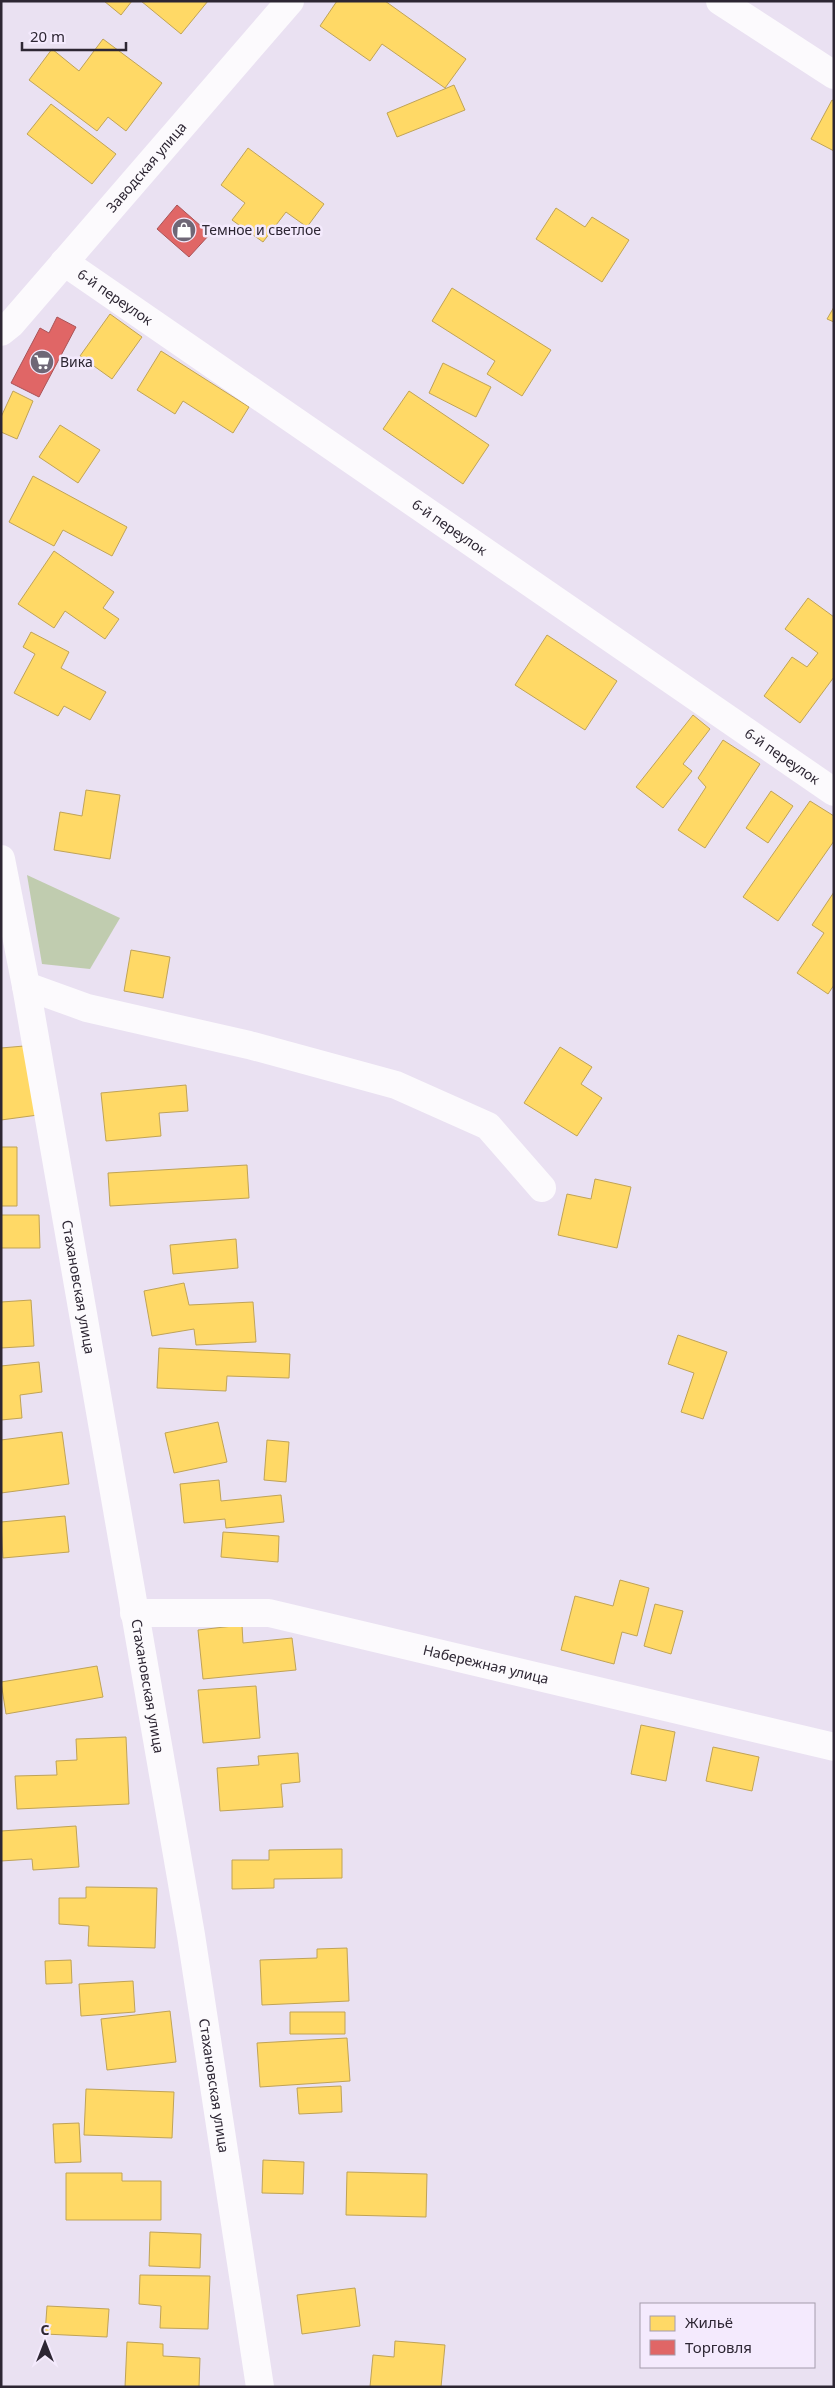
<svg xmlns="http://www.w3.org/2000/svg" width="835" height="2388" viewBox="0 0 835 2388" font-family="'Noto Sans',sans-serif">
<rect width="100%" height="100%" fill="#eae1f2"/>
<path fill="#c0ccaf" d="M27,875L120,918L90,969L42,964Z"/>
<path fill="#ffd966" stroke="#c0a357" d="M104,1H132L121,15Z
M141,1H208L181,34Z
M337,1H385L466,59L445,88L382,44L370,61L320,26Z
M103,39L162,83L126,131L108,117L97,131L29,80L52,49L79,71Z
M454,85L465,110L397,137L387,113Z
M832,100L834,101V151L811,139Z
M51,104L116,154L92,184L27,134Z
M248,148L324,204L307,227L286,212L263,242L232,220L245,203L221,185Z
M556,208L585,227L592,217L629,240L602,282L536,239Z
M452,288L551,350L522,396L487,374L495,361L432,321Z
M834,307V322L827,319Z
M110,314L142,337L112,379L80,356Z
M161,351L249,407L233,433L183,401L175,414L137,390Z
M443,363L491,387L476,417L429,393Z
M13,391L33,401L17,439L1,432V417Z
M409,391L489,445L463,484L383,429Z
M60,425L100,450L78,483L39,457Z
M33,476L127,527L112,556L63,530L54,546L9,522Z
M54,551L114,592L103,608L119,619L105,639L65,611L54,628L18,604Z
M808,598L834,617V677L800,723L764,696L792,657L807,667L818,653L785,629Z
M31,632L69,652L61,668L106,692L90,720L64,706L58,716L14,693L35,654L23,647Z
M547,635L617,681L585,730L515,685Z
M693,715L710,729L683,764L692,771L663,808L636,787Z
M723,740L760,764L705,848L678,830L706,787L698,778Z
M86,790L120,795L110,859L54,850L60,812L82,816Z
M771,791L793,806L768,843L746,828Z
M810,801L834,816V841L778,921L743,897Z
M834,892V985L828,994L797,973L824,933L812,925Z
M131,950L170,957L163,998L124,991Z
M24,1046L38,1115L1,1120V1048Z
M560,1047L592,1067L581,1084L602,1098L577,1136L524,1103Z
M186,1085L188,1111L159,1113L161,1136L106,1141L101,1093Z
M1,1147H17V1206H1Z
M247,1165L249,1198L110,1206L108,1173Z
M595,1179L631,1187L617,1248L558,1235L567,1194L591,1199Z
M1,1215H39L40,1248H1Z
M236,1239L238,1268L173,1274L170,1245Z
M184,1283L189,1305L253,1302L256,1342L196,1345L194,1329L152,1336L144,1291Z
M31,1300L34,1346L1,1348V1302Z
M678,1335L727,1352L703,1419L681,1412L694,1373L668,1364Z
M159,1348L290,1354L289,1378L227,1376L226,1391L157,1388Z
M39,1362L42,1392L20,1395L22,1418L1,1420V1366Z
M218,1422L227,1462L174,1473L165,1433Z
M62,1432L69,1484L1,1493V1440Z
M267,1440L289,1442L286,1482L264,1480Z
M219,1480L221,1501L281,1495L284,1522L226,1528L225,1519L184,1523L180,1484Z
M65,1516L69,1552L3,1558L1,1522Z
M223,1532L279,1536L278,1562L221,1557Z
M620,1580L649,1588L637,1636L622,1632L614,1664L561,1650L575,1596L613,1606Z
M655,1604L683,1611L671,1654L644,1646Z
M242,1625L243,1643L292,1638L296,1670L203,1679L198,1630Z
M97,1666L103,1697L6,1714L1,1682Z
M256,1686L260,1738L203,1743L198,1690Z
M641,1725L675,1732L666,1781L631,1774Z
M126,1737L129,1804L17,1809L15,1776L57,1775L56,1761L77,1760L76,1739Z
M713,1747L759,1757L752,1791L706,1781Z
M298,1753L300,1782L281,1784L283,1807L220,1811L217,1768L259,1765L258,1756Z
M76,1826L79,1867L33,1870L32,1859L1,1861V1831Z
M342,1849V1878L274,1879V1888L232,1889V1860H269V1850Z
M86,1887L157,1888L155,1948L88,1946L89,1926L59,1924V1898H86Z
M347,1948L349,2001L262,2005L260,1960L317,1958V1949Z
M71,1960L72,1983L46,1984L45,1961Z
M133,1981L135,2012L81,2016L79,1984Z
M170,2011L176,2062L107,2070L101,2019Z
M290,2012H345V2034H290Z
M347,2038L350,2081L260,2087L257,2043Z
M341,2086L342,2112L299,2114L297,2088Z
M86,2089L174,2092L172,2138L84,2135Z
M79,2123L81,2162L55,2163L53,2124Z
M263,2160L304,2162L303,2194L262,2193Z
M347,2172L427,2174L426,2217L346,2215Z
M66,2173H122V2181H161V2220H66Z
M150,2232L201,2234L200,2268L149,2266Z
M140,2275L210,2276L208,2329L160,2328L161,2306L139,2304Z
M355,2288L360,2326L302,2334L297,2295Z
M47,2306L109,2309L107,2337L45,2334Z
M395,2341L445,2345L441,2387H370L373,2355L394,2357Z
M127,2342L163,2344V2356L200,2358L199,2387H125Z"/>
<path fill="#e06666" stroke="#aa5357" d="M177,205L210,234L189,257L157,229Z
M57,317L76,327L39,397L11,383L40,328L49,333Z"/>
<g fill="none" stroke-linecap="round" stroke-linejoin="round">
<g stroke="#fcfafd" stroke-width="28">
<path d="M720,1L834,75"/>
<path id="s1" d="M64,262L834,792"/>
<path d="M26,986L87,1008L249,1045L396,1085L488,1126L542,1188"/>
<path id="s2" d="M134,1613H269L834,1747"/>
</g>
<g stroke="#fcfafd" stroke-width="28">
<path id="s3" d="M1,332L11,324L290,1"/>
<path id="s4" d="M1,859L26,986L191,1935L260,2387"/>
</g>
</g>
<defs>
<g id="shop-disc" transform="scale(1.25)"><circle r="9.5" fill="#6f6776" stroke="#f4eafd"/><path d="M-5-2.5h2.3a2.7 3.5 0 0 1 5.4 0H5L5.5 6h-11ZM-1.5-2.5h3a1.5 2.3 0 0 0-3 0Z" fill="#fff"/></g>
<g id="supermarket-disc" transform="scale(1.25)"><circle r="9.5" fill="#6f6776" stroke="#f4eafd"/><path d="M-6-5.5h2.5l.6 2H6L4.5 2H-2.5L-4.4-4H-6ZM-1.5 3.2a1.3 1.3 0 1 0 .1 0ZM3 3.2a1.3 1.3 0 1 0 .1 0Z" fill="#fff"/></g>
</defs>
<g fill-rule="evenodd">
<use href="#shop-disc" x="184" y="230"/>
<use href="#supermarket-disc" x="42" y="362"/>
</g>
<g text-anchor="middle" stroke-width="5" stroke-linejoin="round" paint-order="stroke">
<g font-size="14" fill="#2d2633" stroke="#f4eafd">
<text dy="5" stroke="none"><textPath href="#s3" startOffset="220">Заводская улица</textPath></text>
<text dy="5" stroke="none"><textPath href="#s1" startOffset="62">6-й переулок</textPath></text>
<text dy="5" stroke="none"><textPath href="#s1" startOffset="468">6-й переулок</textPath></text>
<text dy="5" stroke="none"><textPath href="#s1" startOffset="872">6-й переулок</textPath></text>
<text dy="5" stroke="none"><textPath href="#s4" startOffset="435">Стахановская улица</textPath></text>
<text dy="5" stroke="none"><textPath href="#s2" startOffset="358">Набережная улица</textPath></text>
<text dy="5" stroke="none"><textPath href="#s4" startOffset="840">Стахановская улица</textPath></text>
<text dy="5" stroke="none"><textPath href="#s4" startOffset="1245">Стахановская улица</textPath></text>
</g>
<g font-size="14" fill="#2d2633" stroke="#f4eafd" text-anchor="start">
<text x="202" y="235">Темное и светлое</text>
<text x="60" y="367">Вика</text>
</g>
</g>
<rect width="835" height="2388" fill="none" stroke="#2d2633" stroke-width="5"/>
<rect x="640" y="2303" width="175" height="65" fill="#f4eafd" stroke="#a49cac"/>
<rect x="650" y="2316" width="25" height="15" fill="#ffd966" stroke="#a49cac"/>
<text x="685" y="2328" font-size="15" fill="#2d2633">Жильё</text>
<rect x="650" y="2340" width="25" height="15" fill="#e06666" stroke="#a49cac"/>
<text x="685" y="2353" font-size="15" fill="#2d2633">Торговля</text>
<g transform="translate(45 2343)" stroke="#f4eafd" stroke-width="4" paint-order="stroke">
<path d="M0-4L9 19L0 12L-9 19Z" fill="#2d2633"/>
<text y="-8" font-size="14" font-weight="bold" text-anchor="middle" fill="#2d2633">С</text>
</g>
<path d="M22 42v8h104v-8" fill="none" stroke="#2d2633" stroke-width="2.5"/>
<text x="30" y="42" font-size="15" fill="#2d2633" stroke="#f4eafd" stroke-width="4" paint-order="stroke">20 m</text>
</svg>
